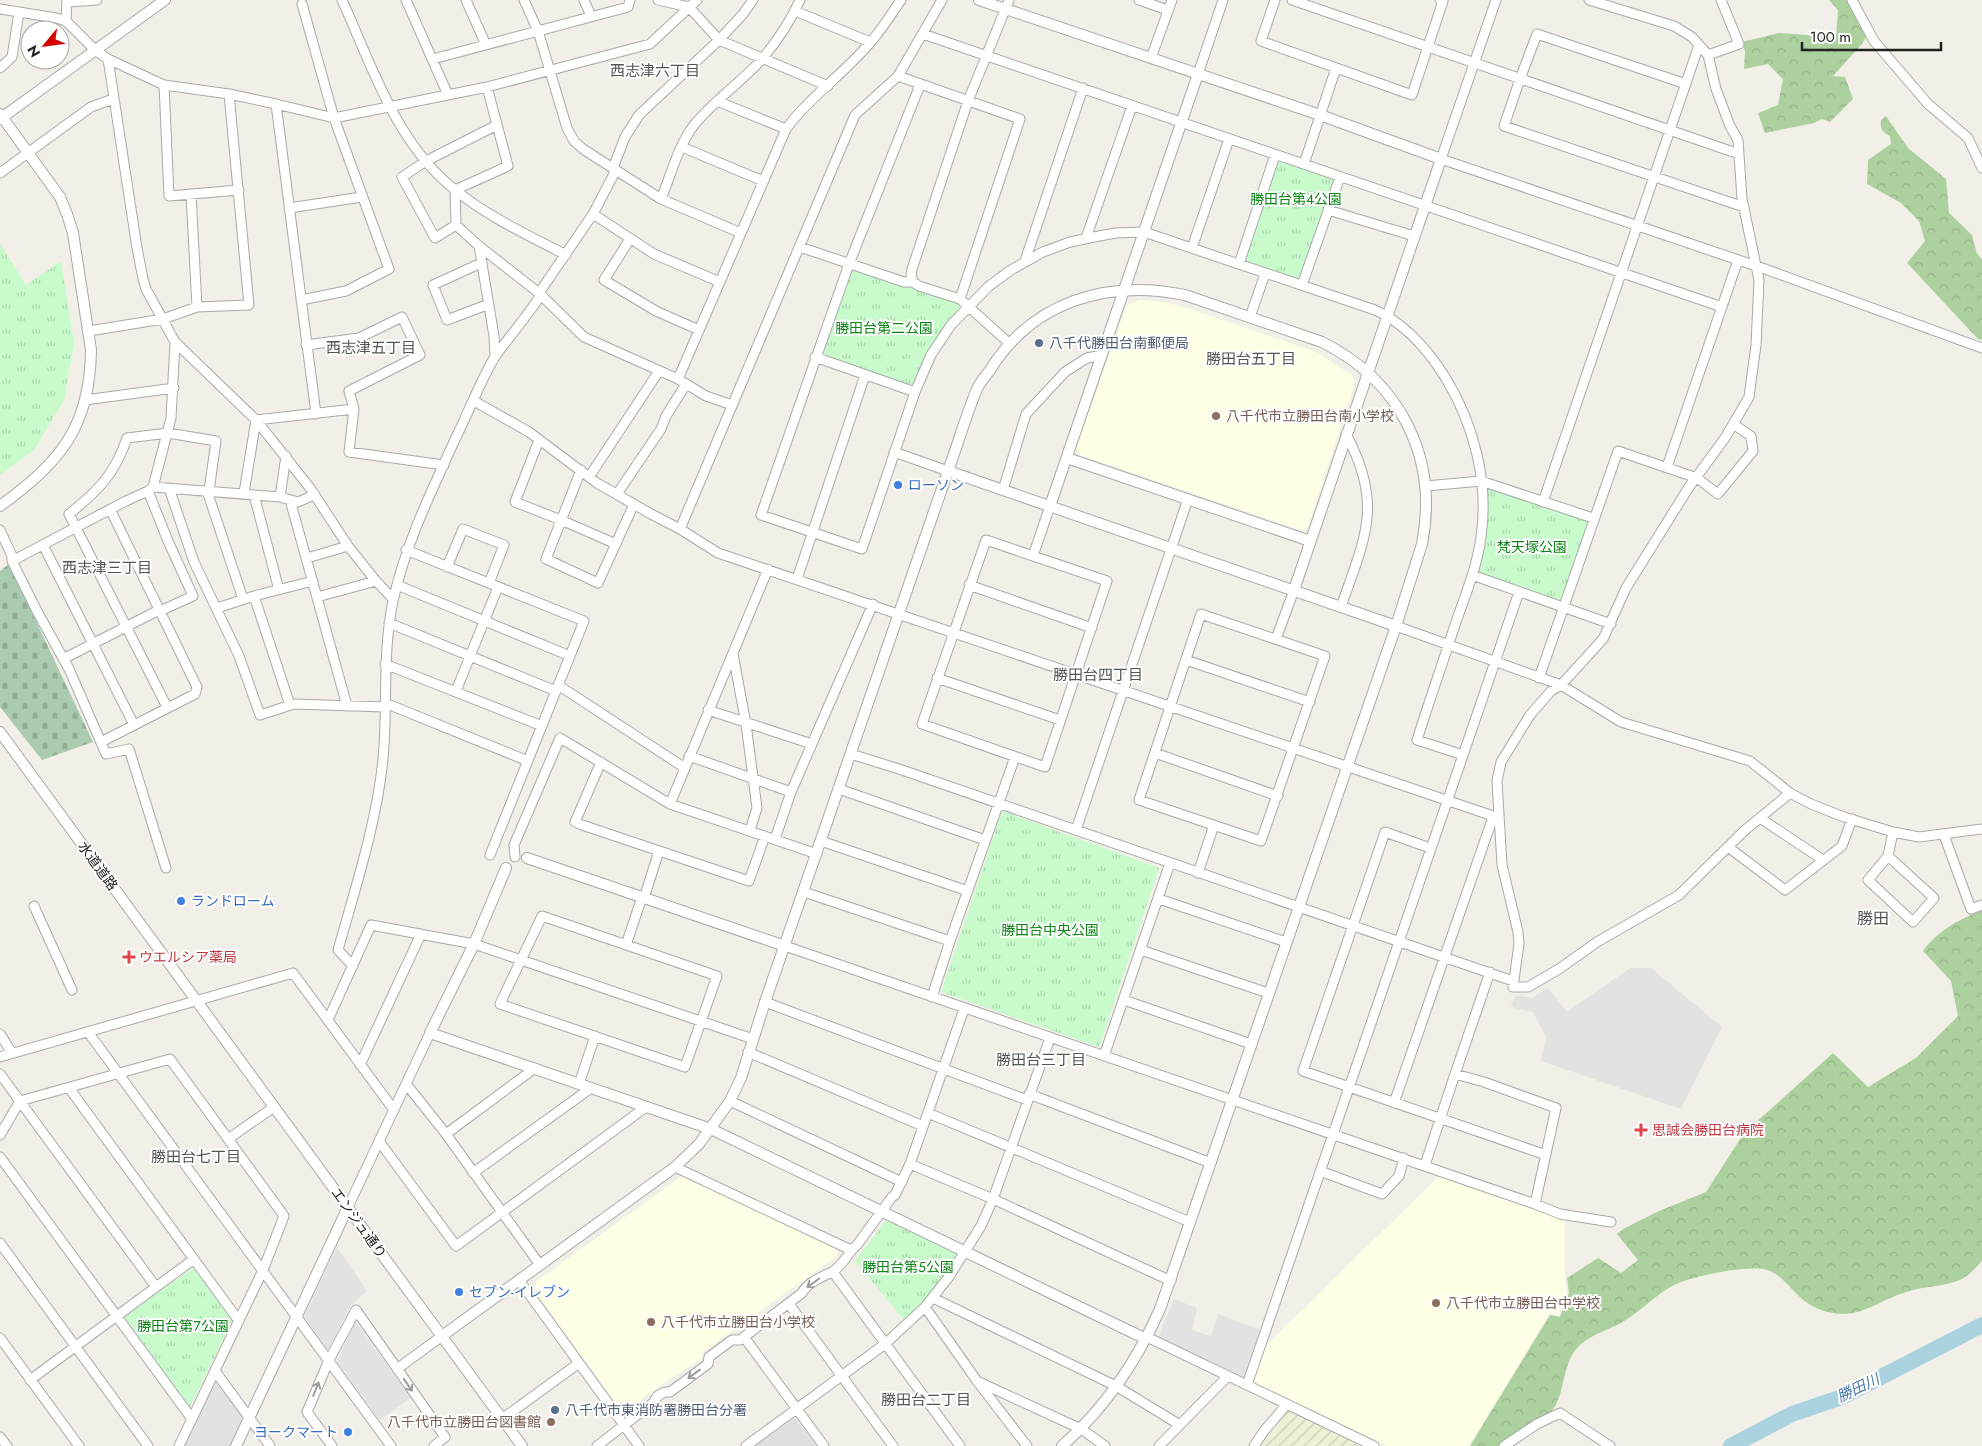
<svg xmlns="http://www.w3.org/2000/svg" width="1982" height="1446" viewBox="0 0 1982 1446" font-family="Jost,'Noto Sans JP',sans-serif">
<defs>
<pattern id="farmland-furrows" width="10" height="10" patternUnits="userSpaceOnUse" patternTransform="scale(1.25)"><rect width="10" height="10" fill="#eef0d5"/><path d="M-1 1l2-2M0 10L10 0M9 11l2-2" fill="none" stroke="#ccceb7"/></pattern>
<pattern id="forest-crowns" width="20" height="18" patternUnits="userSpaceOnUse" patternTransform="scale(1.25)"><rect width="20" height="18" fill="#add19e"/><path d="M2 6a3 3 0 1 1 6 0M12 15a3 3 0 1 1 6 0" fill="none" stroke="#95b388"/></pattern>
<pattern id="cemetery-stones" width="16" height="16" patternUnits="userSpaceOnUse" patternTransform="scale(1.25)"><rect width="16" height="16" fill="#aacbaf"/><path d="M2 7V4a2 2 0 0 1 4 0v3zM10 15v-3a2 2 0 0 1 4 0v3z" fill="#92ae96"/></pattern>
<pattern id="park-tufts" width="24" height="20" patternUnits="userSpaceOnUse" patternTransform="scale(1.25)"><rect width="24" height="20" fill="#c8facc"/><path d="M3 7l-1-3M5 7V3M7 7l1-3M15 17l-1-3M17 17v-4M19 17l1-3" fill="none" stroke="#acd6af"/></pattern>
</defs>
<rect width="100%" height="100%" fill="#f2efe9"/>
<path fill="#e0dfdf" d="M795,1418L817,1446H755Z"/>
<path fill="#ffffe5" d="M1140,300L1165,302L1196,311L1316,352L1353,376L1355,383L1308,527L1301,530L1080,455L1076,448L1127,305Z
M686,1176L837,1248V1256L703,1352L702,1358L661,1385L641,1399L639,1404L624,1414L535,1291L536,1282L679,1178Z
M1438,1177L1565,1220V1283L1567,1294L1558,1316L1550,1313L1469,1446H1387L1256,1383L1254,1378L1264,1348Z"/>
<path fill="url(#farmland-furrows)" d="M1289,1410L1364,1446H1261Z"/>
<path fill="url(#forest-crowns)" d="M1829,0H1847L1866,37L1862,44L1833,76L1845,77L1853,99L1830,122L1822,119L1814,123L1765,133L1758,113L1778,105L1783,79L1768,64L1744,69L1745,51L1742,42L1779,33L1836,37L1838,10Z
M1886,116L1908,148L1946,179L1949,213L1972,235L1977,254L1982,259V340L1978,339L1907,263L1925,241L1919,221L1901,203L1867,184L1868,160L1891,144L1890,136C1882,132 1880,129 1881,120Z
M1982,910V1261C1977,1266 1973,1271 1968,1275C1953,1287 1928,1285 1910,1291C1873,1301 1856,1326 1814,1307C1794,1298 1785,1273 1763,1269C1743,1266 1692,1276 1674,1285C1655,1295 1640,1312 1621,1323C1608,1330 1593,1334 1581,1344C1560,1363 1567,1393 1551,1412L1499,1446H1470L1550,1315L1560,1317L1569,1293L1567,1278L1598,1258L1621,1273L1638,1260L1617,1234L1625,1228L1659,1211L1706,1192L1744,1133L1833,1053L1868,1087L1916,1058L1958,1016L1951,981L1923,951C1938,930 1959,920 1982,910Z"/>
<path fill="url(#cemetery-stones)" d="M9,564L93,742L42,760L0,707V571Z"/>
<path fill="url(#park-tufts)" d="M1275,155L1340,177L1302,285L1239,264Z
M0,244L26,285L61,261L74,343L64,400L34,450L0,475Z
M851,269L904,285L912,284L915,289L957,301L963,307L939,335L927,351L914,389L820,355Z
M1484,485L1589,521L1561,603L1475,573Z
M1002,811L1159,868L1099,1047L941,992Z
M887,1219L962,1253L931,1297L905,1321L855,1261Z
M193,1268L232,1321L190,1407L124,1317Z"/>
<path fill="#e2e2e2" d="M1630,968H1651L1722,1027L1681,1109L1541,1061L1546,1037L1533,1012L1511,1007L1515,995L1532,998L1548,988L1567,1012Z
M337,1247L367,1291L351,1305L328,1350L304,1317Z
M1174,1299L1197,1308L1192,1330L1211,1336L1218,1314L1261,1330L1246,1378L1158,1337Z
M355,1321L410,1398L380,1420L337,1362Z
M215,1379L240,1411L242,1421L230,1446H183Z"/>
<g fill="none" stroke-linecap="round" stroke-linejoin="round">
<path stroke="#aad3df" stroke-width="16" d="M1731,1446L1792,1414L1842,1397L1982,1325"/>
<g stroke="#a9a9a9" stroke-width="11">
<path id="minor" d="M67,0L66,21L95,50L108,59L164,85L229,94L276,104L334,118L487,87L650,44L697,0
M342,0C372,66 396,143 454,189C488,217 528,235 566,255
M406,0L448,95
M466,0L486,45
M524,0L538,31L567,128L574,141L583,149L661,199L741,233
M584,0L591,16
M658,0L689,7L719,40L828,86
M1139,0L1168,10
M1275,0L1261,41L1412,95L1443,1L1440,0
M1292,0L1739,154
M1496,0L1441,159L1765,269L1982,348
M1589,0L1674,26L1692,37L1708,55L1716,89L1730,126L1738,140L1742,199L1759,280L1756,345L1749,397L1725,438L1689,487L1626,588L1603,639L1561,685L1551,691L1530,715L1501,762L1497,781L1502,865L1518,932L1519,944L1513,987H1528L1559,969L1597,942L1679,895L1744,831L1790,793
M1852,0L1874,41L1928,104L1968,138L1982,168
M68,2L97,0
M0,9L56,18L66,21
M795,11L870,42
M923,34L1722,307
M1708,55L1739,44L1721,0
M1151,58L1172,0
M108,59L137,248L143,279L146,289L175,342L256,420L310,488L348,546L376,581L393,599
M433,59L628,7L630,0
M0,68L12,57L19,12
M1198,74L1223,0
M898,76L1020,119L960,299
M1686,84L1537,34L1520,79L1504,126L1744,207
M164,85L169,196L239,190
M920,85L849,264L761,515L862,549L915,392L931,355L951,325L989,286L1011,270L1043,252L1070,242L1099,236L1116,233L1144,232L1375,310C1404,323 1428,350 1445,377C1474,424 1489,482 1481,537C1477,568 1464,598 1454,628C1442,665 1429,702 1417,740L1463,755
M487,87L508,166L455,190L456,225L479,246L494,336L495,357
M717,101L786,129
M276,104L316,414
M682,147L763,181
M1304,164L1336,68
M613,168L625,137L639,115L719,40L743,14L753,0
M0,173L91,107L113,99
M191,194L197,307
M661,199C671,175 678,146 694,125C714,100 742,82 763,58C777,41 791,20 800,0
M289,208L362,197
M1328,210L1414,236
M593,214L654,254L720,282
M456,225L435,238L402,177L426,161L497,125
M1086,238L1132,106
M630,239L604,280L656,311L699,330
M479,246L539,293L584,337L678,379L706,396L732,405
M800,247L904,282H913L919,286L960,299L1010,344
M1192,248L1229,139
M1025,261L1083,88
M481,263L433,285L447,320L489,304
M1239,264L1275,155
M913,282L911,275L912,269L968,101L1009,0
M1302,285L1340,177
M539,293L593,214L616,170
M301,300L346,291L389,269L334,118L302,4
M1250,317L1265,274
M89,331L163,319L197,307L249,305L229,94
M306,345L359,338L402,317L420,355L349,391L354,409L349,452L444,465
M815,357L915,392
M678,379L786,129C811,95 848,71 874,38C884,26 892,13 901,0
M85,400L174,388
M474,401L529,432L597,483L651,514L680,529L718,553L1499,818
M539,440L515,502L561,520L616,544
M894,452L948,471
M1667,467L1738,260
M581,470L546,559L598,583L634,504
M589,477L659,371
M1426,486L1481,481L1593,518
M153,487L280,497L298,502L314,495
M169,488L194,562L239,656L260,715L294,704L385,707
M1003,490L1026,414L1065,372L1087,358L1102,355
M148,491L168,541L193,596L160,611
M207,491L243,599
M244,493L256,420L354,409
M617,494L661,429L666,416L686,384
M254,495L279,590
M280,497L286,456
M290,500L347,706
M1543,502L1699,45
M680,529L855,115L898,76L942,0
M0,530L12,556V561L38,613L69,669L106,754L129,749L166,868
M986,540L1107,581L1045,767L922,724Z
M43,545L134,725
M406,550L584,621L490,855
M1033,556L1050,506
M307,558L348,546
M12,561L126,501L148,491L153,487L171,418L175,342
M447,567L463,529L504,545L489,583
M1472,575L1611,624
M797,579L865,375
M397,585L570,656
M969,585L1092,628
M254,596L290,705
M317,597L376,581
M1341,607C1365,537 1384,505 1346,434
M217,608L254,596L313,581
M1201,614L1325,656L1261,841L1139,800Z
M389,623L556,691
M1396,626L1561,685L1621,722L1750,761L1790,793L1811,804L1844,817L1893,832L1919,837L1982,829
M1276,639L1294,590
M733,654L746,724L757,808L750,830
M63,659L159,610
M1186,660L1310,702
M385,664L542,726
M937,678L1060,720
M1539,678L1618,451L1697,478L1718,494L1753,451L1751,436L1733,424
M558,685L685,768
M456,691L498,587
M385,703L528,761
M167,707L69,514C98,491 115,474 127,438L168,433L216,441L209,491
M708,710L812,744
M101,742L195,694L197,687L110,509
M1155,753L1278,796
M851,754L902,770L1513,981
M689,756L791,792
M601,762L575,822L582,825L749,881L765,836
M839,789L985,840
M670,804L768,569
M1760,818L1823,860
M1076,830L1188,499
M1944,835L1971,909L1982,905
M775,839L791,792L873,604
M821,841L968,891
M1728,847L1785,890L1842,846L1852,819
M1430,848L1385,832L1303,1071L1546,1155
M1888,856L1934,898L1913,922L1868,880L1888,856L1893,832
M515,857L514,845L560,738L670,804L817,854
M1198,873L1214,825
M804,892L950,941
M644,898L659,851
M1159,899L1286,942
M34,906L72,990
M542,916L717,976L685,1067L500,1004Z
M626,945L642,897
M785,946L1535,1204L1556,1108L1484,1082L1455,1074L1490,972
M1141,950L1268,993
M353,966L338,950C355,889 377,822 383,759C388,706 382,654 393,601C406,542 433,488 458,433C470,409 482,377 496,355C511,335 527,316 541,295
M932,997L950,941L1015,757
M1124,1000L1251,1044
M765,1002L1027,1100
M328,1020L371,925L474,944L753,1039
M88,1032L391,1446
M0,1034L12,1053
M748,1052L923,1126
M1104,1056L1170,863
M0,1057L293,973L394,1110
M360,1065L421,934
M0,1074L156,1287
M579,1084L595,1036
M407,1085L446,1134L540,1265
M69,1088L239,1321
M1029,1094L1211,1163
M730,1101L902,1182
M1394,1103L1493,817
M928,1113L1190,1222
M446,1134L535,1068
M0,1135L20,1101L170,1059L284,1216L263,1270L179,1446
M228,1139L274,1107
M379,1141L456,1246L646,1107
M0,1157L192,1419
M910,1164L993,1199L1171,1281
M1425,1165L1455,1074
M675,1167L851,1250
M1320,1171L1382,1194L1399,1176L1404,1158
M473,1173L591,1088
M1535,1204L1560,1214L1611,1222
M348,1207L430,1033
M0,1243L148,1446
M833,1272L960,1446
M519,1280L639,1446
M933,1298L1116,1386L1180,1425
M789,1304L893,1446
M925,1307L977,1381L1027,1446
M744,1337L824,1446
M1147,1337L1374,1446
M0,1338L79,1446
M397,1369L442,1336
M215,1371L270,1446
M30,1380L194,1259
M979,1382L1081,1429L1105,1446
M1247,1385L1519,592
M502,1419L579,1363
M0,1437L7,1446
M332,1446L307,1412L329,1360L356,1310L445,1437L434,1446
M597,1446L654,1402C656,1396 663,1391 670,1392L708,1364L709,1357L732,1340H740L802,1293C808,1282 822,1277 832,1272C843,1266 848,1252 857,1245L892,1197L895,1195L910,1164L964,1009
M746,1446L885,1344L925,1307L948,1278L981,1226L993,1199L1050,1038
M1159,1446L1228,1376
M1254,1446L1264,1431L1287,1404
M1504,1446L1537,1424L1560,1413L1610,1446"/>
</g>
<g stroke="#a9a9a9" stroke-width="12">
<path id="tertiary" d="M979,0L1320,115L1441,159L1294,590
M0,114L44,175L60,197L67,214L73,233L91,350C90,428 60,462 0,506
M0,119L165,0
M1067,458L1310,541
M948,471L1396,626
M1050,506L1198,74
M0,732L522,1446
M527,858L785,946
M506,868L474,944L430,1033L711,1129L1146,1339
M442,1336L675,1167L699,1144L730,1101L741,1078L765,1002L948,471C958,444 966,415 977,389C980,382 986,376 990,370C1033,301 1108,279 1185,295L1322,342C1400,381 1439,457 1422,544L1396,626L1160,1309C1137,1361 1105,1408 1062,1446
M236,1446L348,1207"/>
</g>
<use href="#minor" stroke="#fff" stroke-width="9"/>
<use href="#tertiary" stroke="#fff" stroke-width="10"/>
</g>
<defs><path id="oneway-shaft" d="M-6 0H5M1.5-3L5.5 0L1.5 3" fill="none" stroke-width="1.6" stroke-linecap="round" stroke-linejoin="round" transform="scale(1.25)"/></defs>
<g stroke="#9c9c9c">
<use href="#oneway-shaft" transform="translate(813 1283) rotate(145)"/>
<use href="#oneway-shaft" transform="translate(694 1374) rotate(144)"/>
<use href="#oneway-shaft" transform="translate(408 1385) rotate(55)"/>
<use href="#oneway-shaft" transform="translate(316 1389) rotate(-68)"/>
</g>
<g fill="#5c6f8a" stroke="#fff" stroke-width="2">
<circle cx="1039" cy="343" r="5"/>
<circle cx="555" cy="1410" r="5"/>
</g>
<g fill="#8d6e63" stroke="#fff" stroke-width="2">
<circle cx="1216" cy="416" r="5"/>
<circle cx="1436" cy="1303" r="5"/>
<circle cx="651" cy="1322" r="5"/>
<circle cx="551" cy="1422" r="5"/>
</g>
<g fill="#3f7fe0" stroke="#fff" stroke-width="2">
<circle cx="898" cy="485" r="5"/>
<circle cx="181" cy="901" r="5"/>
<circle cx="459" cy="1292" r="5"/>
<circle cx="348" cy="1432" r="5"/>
</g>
<g fill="#e0444e" stroke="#fff" stroke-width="2">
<path d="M126.5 949.5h5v5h5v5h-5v5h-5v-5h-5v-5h5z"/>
<path d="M1638.5 1122.5h5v5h5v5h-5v5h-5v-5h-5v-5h5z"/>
</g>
<g text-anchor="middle" stroke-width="4" stroke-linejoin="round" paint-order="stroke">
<g font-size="14" fill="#0c8416" stroke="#fff">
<text x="1296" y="204">勝田台第４公園</text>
<text x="884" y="333">勝田台第二公園</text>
<text x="1532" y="552">梵天塚公園</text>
<text x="1050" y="935">勝田台中央公園</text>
<text x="908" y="1272">勝田台第５公園</text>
<text x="183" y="1331">勝田台第７公園</text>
</g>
<g font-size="14" fill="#4e5e75" stroke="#fff" text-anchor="start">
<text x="1049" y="348">八千代勝田台南郵便局</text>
<text x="565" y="1415">八千代市東消防署勝田台分署</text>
</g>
<g font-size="14" fill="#785e54" stroke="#fff" text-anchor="start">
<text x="1226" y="421">八千代市立勝田台南小学校</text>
<text x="1446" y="1308">八千代市立勝田台中学校</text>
<text x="661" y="1327">八千代市立勝田台小学校</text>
<text x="541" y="1427" text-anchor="end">八千代市立勝田台図書館</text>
</g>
<g font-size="14" fill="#366cbe" stroke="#fff" text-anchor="start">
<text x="908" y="490">ローソン</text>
<text x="191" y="906">ランドローム</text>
<text x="469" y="1297">セブン-イレブン</text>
<text x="338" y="1437" text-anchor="end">ヨークマート</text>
</g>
<g font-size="14" fill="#222" stroke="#fff">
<text transform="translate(98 866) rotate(54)" y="5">水道道路</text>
<text transform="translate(359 1223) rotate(54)" y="5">エンジュ通り</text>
</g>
<g font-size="14" fill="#be3a42" stroke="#fff" text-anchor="start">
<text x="139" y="962">ウエルシア薬局</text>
<text x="1652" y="1135">思誠会勝田台病院</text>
</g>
<g font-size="15" fill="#555" stroke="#fff">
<text x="655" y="76">西志津六丁目</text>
<text x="371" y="353">西志津五丁目</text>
<text x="1251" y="364">勝田台五丁目</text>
<text x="107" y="573">西志津三丁目</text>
<text x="1098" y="680">勝田台四丁目</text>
<text x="1041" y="1065">勝田台三丁目</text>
<text x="196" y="1162">勝田台七丁目</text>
<text x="926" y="1405">勝田台二丁目</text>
</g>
<g font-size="15" font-style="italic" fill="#4a7aab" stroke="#fff">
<text transform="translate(1858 1388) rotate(-26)" y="5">勝田川</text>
</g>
<g font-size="16" fill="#555" stroke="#fff">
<text x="1873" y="924">勝田</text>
</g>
</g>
<g transform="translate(45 45) rotate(241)"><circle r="24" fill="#ffffff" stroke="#a7a7a7"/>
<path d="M0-4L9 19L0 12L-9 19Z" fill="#d40000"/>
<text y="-8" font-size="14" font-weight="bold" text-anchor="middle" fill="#222222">N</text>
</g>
<path d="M1802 42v8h139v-8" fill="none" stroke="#222222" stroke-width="2.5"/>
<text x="1810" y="42" font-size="15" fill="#222222" stroke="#ffffff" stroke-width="4" paint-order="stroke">100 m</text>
</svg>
